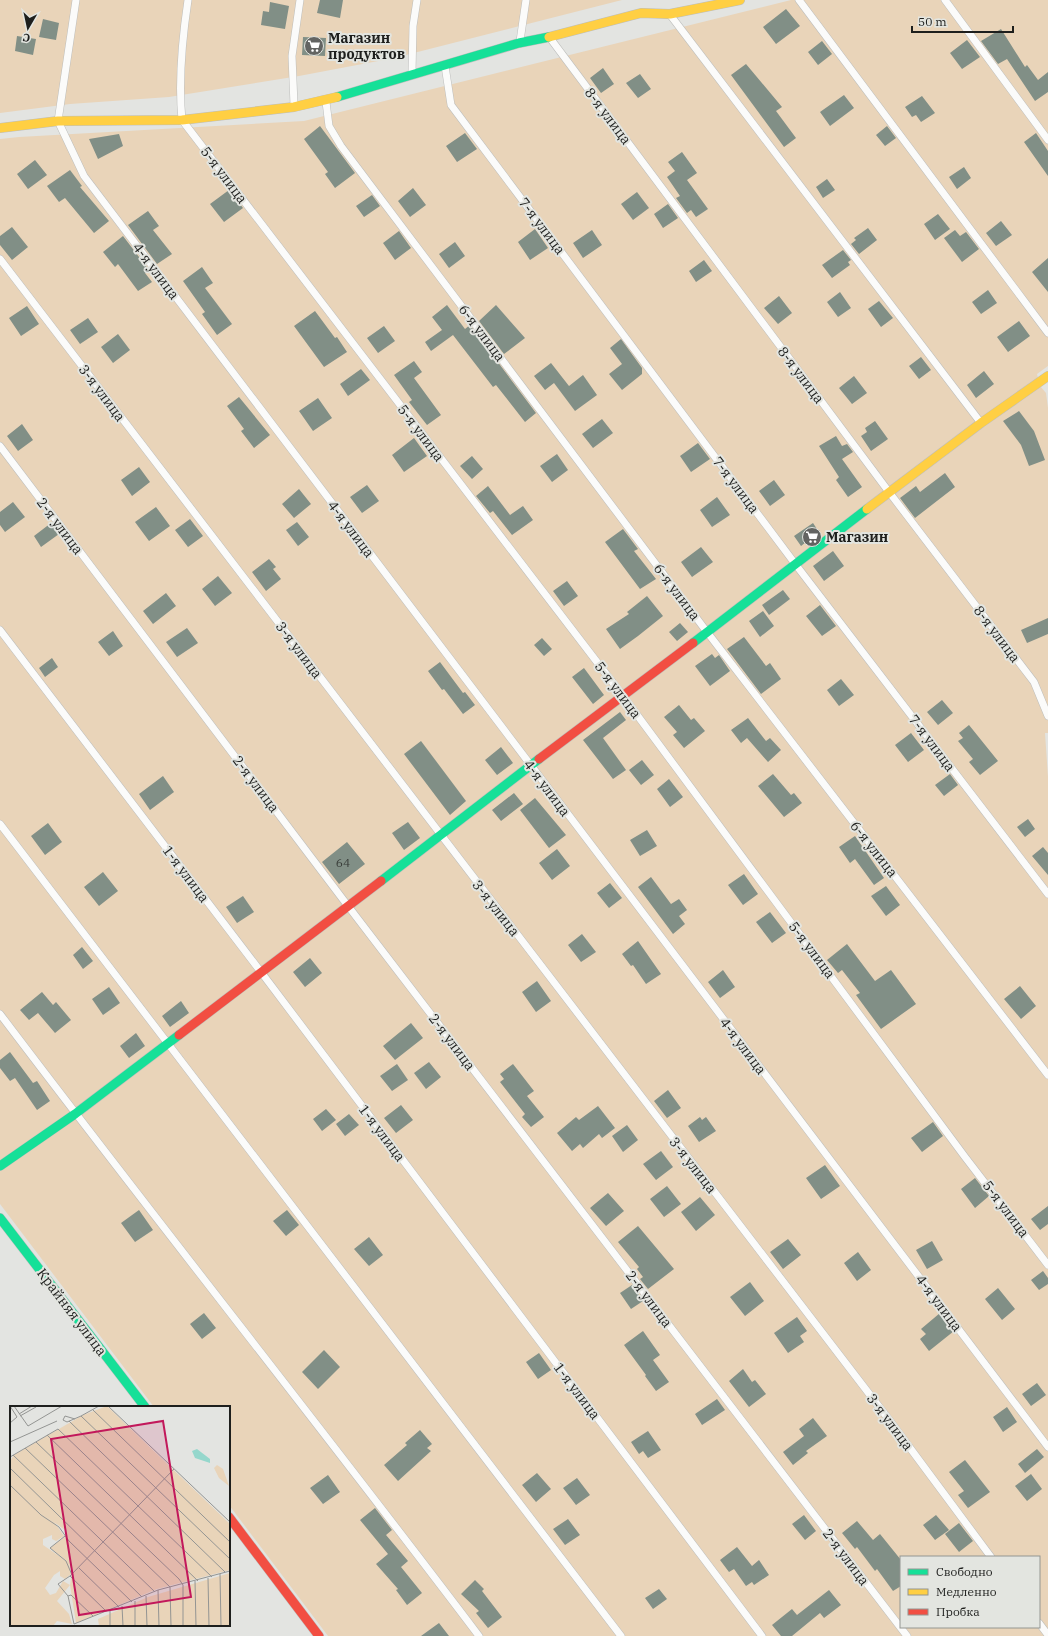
<svg xmlns="http://www.w3.org/2000/svg" width="1048" height="1636" viewBox="0 0 1048 1636" font-family="'IBM Plex Serif',serif">
<rect width="100%" height="100%" fill="#e3e4e1"/>
<path fill="#e9d4b9" fill-rule="evenodd" d="M0,0H622L394,58L299,76L169,97L70,104L0,113Z
M791,0H1048V366L1037,374L1040,386L1046,393L1048,408V733H1045L1048,777V1636H328L229,1505V1407H154L0,1204V139L19,137L304,121ZM901,1557H1039V1627H901Z"/>
<path fill="#818f86" d="M320,0H343L340,18L317,13Z
M270,2L289,6L285,29L261,25L263,11L269,12Z
M786,9L800,26L776,44L763,27Z
M43,19L59,23L56,40L39,37Z
M1001,29L1025,67L1027,65L1038,80L1048,72V92L1035,101L1007,59L998,64L981,41Z
M17,36L36,39L33,55L15,51Z
M303,37L326,38L325,56L302,55Z
M967,40L980,57L962,69L950,53Z
M822,41L832,54L818,65L808,52Z
M746,64L782,107L776,111L796,138L784,147L731,75Z
M603,68L614,84L601,93L590,78Z
M640,74L651,89L638,98L626,83Z
M844,95L854,108L830,126L820,112Z
M922,96L935,113L921,122L916,115L912,117L905,107Z
M320,126L355,173L335,188L325,174L328,172L304,139Z
M887,126L896,138L885,146L876,135Z
M465,133L477,149L457,162L446,146Z
M1036,133L1048,151V176L1024,142Z
M119,134L123,146L98,159L89,139Z
M682,152L697,173L687,180L708,209L696,217L691,210L687,213L676,198L680,196L667,177L675,171L668,162Z
M35,160L47,175L28,189L17,174Z
M964,167L971,178L957,189L949,177Z
M70,170L82,186L80,187L109,221L94,233L65,198L59,202L47,186Z
M827,179L835,190L823,198L816,187Z
M413,188L426,205L410,217L398,201Z
M229,190L243,208L224,222L210,204Z
M637,192L649,208L633,220L621,204Z
M372,195L380,206L364,217L356,206Z
M668,204L678,218L663,228L654,214Z
M148,211L159,226L153,230L172,254L157,264L128,225Z
M938,214L950,229L935,240L924,224Z
M1001,221L1012,235L996,246L986,233Z
M12,227L28,247L12,260L0,245V236Z
M868,228L877,240L859,254L851,244L856,240L854,238Z
M535,229L548,248L530,260L518,242Z
M592,230L602,245L583,258L573,243Z
M955,230L960,236L966,232L979,249L962,262L944,238Z
M399,231L411,248L395,260L383,243Z
M123,236L149,270L145,273L152,282L138,291L118,264L115,267L103,252Z
M455,242L465,256L449,268L439,254Z
M843,250L851,260L848,262L850,265L832,278L822,265Z
M1048,258V292L1032,272Z
M704,260L712,271L696,282L689,271Z
M202,267L213,283L205,288L232,324L217,335L202,314L205,312L183,281Z
M988,290L997,303L981,314L972,302Z
M840,292L851,308L838,317L827,302Z
M779,296L792,313L778,324L764,308Z
M879,301L893,318L881,327L868,309Z
M447,305L465,329L470,325L536,413L525,422L496,385L493,387L453,335L431,351L425,342L442,330L432,317Z
M496,305L525,338L504,354L479,321Z
M27,306L39,324L21,336L9,318Z
M315,311L335,338L337,337L347,352L324,367L294,326Z
M88,318L98,332L80,344L70,330Z
M1019,321L1030,336L1008,352L997,337Z
M384,326L395,341L378,353L367,338Z
M118,334L130,350L113,363L101,347Z
M621,339L642,368V374L622,390L609,374L622,364L610,348Z
M921,357L931,370L919,379L909,366Z
M414,361L422,372L414,378L441,415L427,425L409,402L412,400L394,375Z
M551,363L569,386L583,375L597,395L575,411L554,383L545,390L534,376Z
M361,369L370,380L348,396L340,384Z
M984,371L994,384L976,398L967,385Z
M854,376L867,393L852,404L839,388Z
M239,397L270,435L254,448L241,431L244,429L227,406Z
M318,398L332,418L313,431L299,411Z
M1019,411L1034,431L1045,460L1029,466L1021,445L1003,421Z
M602,419L613,433L593,448L582,434Z
M875,421L888,439L871,451L861,436L867,432L865,428Z
M22,424L33,440L18,451L7,436Z
M836,436L842,446L847,444L853,452L842,459L862,487L848,497L836,480L839,477L819,446Z
M414,438L427,456L404,472L392,455Z
M698,443L710,459L691,472L680,456Z
M557,454L568,470L552,482L540,466Z
M472,456L483,469L472,479L460,466Z
M139,467L150,482L132,496L121,480Z
M945,473L955,487L915,518L900,498L916,486L920,492Z
M774,480L785,495L770,506L759,491Z
M367,485L379,501L362,513L350,497Z
M488,486L510,515L523,506L533,520L512,535L493,511L490,513L476,496Z
M299,489L311,504L294,518L282,504Z
M717,497L730,515L712,527L700,510Z
M13,502L25,517L5,532L0,525V512Z
M156,507L170,526L149,541L135,522Z
M190,519L203,536L188,547L175,530Z
M297,522L309,537L298,546L286,530Z
M51,523L59,534L41,547L34,536Z
M813,523L819,532L801,546L794,536Z
M623,529L638,549L634,551L656,579L640,589L605,542Z
M701,547L713,562L692,577L681,562Z
M833,551L844,566L824,581L813,566Z
M269,559L276,567L273,569L281,579L266,591L252,572Z
M218,576L232,593L215,606L202,589Z
M567,581L578,596L564,606L553,591Z
M783,590L790,599L769,615L762,605Z
M166,593L176,606L153,624L143,611Z
M647,596L663,616L638,636L620,649L606,629L629,614L627,612Z
M820,605L836,626L822,636L806,616Z
M763,611L774,626L760,637L749,621Z
M1048,618V634L1027,643L1021,630Z
M680,623L688,632L677,641L669,632Z
M187,628L198,643L177,657L166,642Z
M113,631L123,646L109,656L98,642Z
M744,637L766,666L770,663L781,679L761,694L727,649Z
M542,638L552,649L544,656L534,645Z
M712,654L715,658L719,655L730,671L710,686L695,666Z
M52,658L58,667L45,677L39,668Z
M440,662L463,693L465,692L475,705L463,714L444,689L442,690L428,671Z
M584,668L604,695L593,704L572,677Z
M841,679L854,695L839,706L827,690Z
M942,700L953,713L938,725L927,712Z
M679,705L691,720L694,718L705,731L684,748L673,735L677,732L664,717Z
M620,712L626,720L603,738L626,770L613,779L583,740Z
M748,718L766,741L770,738L781,750L768,762L747,738L741,743L731,730Z
M969,725L998,761L980,775L969,762L973,759L958,741L963,738L959,733Z
M911,733L924,750L908,762L895,745Z
M421,741L466,801L450,815L404,754Z
M501,747L513,763L497,775L485,760Z
M642,760L654,775L641,785L629,770Z
M773,774L791,795L794,793L802,803L784,817L758,786Z
M950,774L958,785L944,796L935,785Z
M163,776L174,792L150,810L139,794Z
M669,779L683,797L670,807L657,789Z
M514,793L523,804L501,821L492,810Z
M535,798L566,835L549,848L520,810Z
M1028,819L1035,829L1025,837L1017,827Z
M408,822L420,838L404,850L392,833Z
M48,823L62,842L45,855L31,836Z
M647,830L657,846L640,856L630,840Z
M855,836L884,878L874,885L855,859L850,863L839,847Z
M347,842L365,864L339,884L322,862Z
M1043,847L1048,853V875L1032,856Z
M557,849L570,866L552,880L539,863Z
M103,872L118,891L99,906L84,887Z
M744,874L758,894L743,905L728,885Z
M651,877L671,904L679,899L687,910L679,916L685,924L673,934L638,887Z
M610,883L622,898L609,908L597,893Z
M886,886L900,905L886,916L871,896Z
M243,896L254,912L237,923L226,907Z
M770,912L786,933L772,943L756,922Z
M582,934L596,952L581,962L568,945Z
M638,941L661,974L646,984L633,965L631,966L622,954Z
M847,944L875,981L891,970L916,1004L881,1029L856,995L860,993L842,970L838,973L827,960Z
M82,947L93,961L83,969L73,955Z
M310,958L322,973L305,987L293,972Z
M723,970L735,987L720,998L708,982Z
M537,981L551,1001L536,1012L522,992Z
M1020,986L1036,1006L1021,1019L1004,999Z
M109,987L120,1003L103,1015L92,999Z
M42,992L53,1005L56,1002L71,1020L55,1033L38,1013L29,1020L20,1010Z
M181,1001L189,1013L170,1027L162,1016Z
M411,1023L423,1038L395,1060L383,1046Z
M136,1033L145,1046L129,1058L120,1046Z
M10,1052L33,1083L37,1081L50,1101L37,1110L15,1078L10,1081L0,1068V1060Z
M429,1062L441,1077L426,1089L414,1073Z
M397,1064L408,1080L392,1091L380,1076Z
M513,1064L534,1091L527,1096L544,1117L531,1127L522,1117L525,1114L500,1082L504,1079L500,1074Z
M668,1090L681,1108L667,1118L654,1101Z
M401,1105L413,1120L396,1133L384,1118Z
M598,1106L615,1128L602,1138L599,1134L583,1148L580,1144L572,1151L557,1133L576,1117L579,1120Z
M326,1109L336,1120L322,1131L313,1119Z
M349,1114L359,1125L345,1136L336,1124Z
M700,1117L702,1120L706,1117L716,1131L699,1142L688,1126Z
M933,1122L943,1136L922,1152L911,1138Z
M627,1125L638,1140L623,1152L612,1136Z
M661,1151L673,1167L656,1180L643,1164Z
M825,1165L840,1186L821,1199L806,1178Z
M975,1178L989,1196L975,1208L961,1189Z
M667,1186L681,1204L664,1217L650,1199Z
M608,1193L624,1211L606,1226L590,1208Z
M700,1197L715,1215L696,1231L681,1212Z
M1048,1206V1224L1040,1230L1031,1219Z
M139,1210L153,1230L135,1242L121,1223Z
M287,1210L299,1225L286,1236L273,1221Z
M638,1226L674,1269L648,1289L640,1279L643,1277L637,1269L639,1267L618,1242Z
M369,1237L383,1255L369,1266L354,1249Z
M788,1239L801,1255L783,1269L770,1252Z
M932,1241L943,1260L927,1269L916,1250Z
M858,1252L871,1270L857,1281L844,1263Z
M1043,1271L1048,1278V1284L1039,1290L1031,1280Z
M750,1282L764,1301L745,1316L730,1297Z
M632,1285L643,1301L631,1309L620,1293Z
M998,1288L1015,1309L1002,1320L985,1299Z
M204,1313L216,1328L202,1339L190,1324Z
M940,1313L954,1331L929,1351L920,1339L926,1334L921,1329Z
M797,1317L807,1331L800,1336L804,1342L788,1353L774,1333Z
M643,1331L660,1355L653,1360L669,1382L656,1391L645,1376L646,1375L624,1345Z
M324,1350L340,1367L318,1389L302,1372Z
M539,1353L551,1370L538,1379L526,1362Z
M743,1369L752,1382L755,1380L766,1394L749,1407L729,1381Z
M1037,1383L1046,1395L1031,1406L1022,1394Z
M717,1399L725,1410L702,1425L695,1414Z
M1007,1407L1017,1422L1003,1432L993,1417Z
M813,1418L827,1436L806,1451L808,1453L793,1465L783,1452L804,1436L799,1429Z
M420,1430L432,1444L427,1448L431,1451L398,1481L384,1465L407,1445L405,1443Z
M648,1431L661,1450L648,1458L643,1451L639,1454L631,1442Z
M1037,1449L1044,1457L1025,1473L1018,1464Z
M965,1460L990,1492L968,1508L958,1495L964,1491L949,1472Z
M537,1473L551,1489L536,1502L522,1485Z
M1031,1474L1042,1489L1027,1501L1015,1486Z
M328,1475L340,1492L323,1504L310,1488Z
M577,1478L590,1495L576,1505L563,1488Z
M375,1508L392,1530L386,1535L408,1561L401,1567L422,1593L407,1605L396,1590L398,1589L376,1564L388,1554L360,1520Z
M804,1515L816,1531L805,1540L792,1524Z
M936,1515L949,1530L935,1540L923,1525Z
M568,1519L580,1535L565,1545L553,1529Z
M857,1521L873,1540L880,1534L901,1560V1586L893,1591L877,1569L875,1571L857,1547L855,1549L842,1533Z
M959,1523L973,1541L959,1552L945,1534Z
M737,1547L752,1566L759,1560L769,1575L754,1585L752,1582L746,1586L734,1569L729,1572L720,1560Z
M475,1580L484,1589L482,1591L502,1617L488,1628L476,1613L479,1611L461,1594Z
M659,1589L667,1599L653,1609L645,1598Z
M829,1590L841,1605L824,1618L820,1613L792,1636H781L772,1625L792,1609L797,1615Z
M439,1623L449,1636H421Z"/>
<g fill="none" stroke-linecap="round" stroke-linejoin="round">
<g stroke="#bdbebc" stroke-width="8">
<path id="lane" d="M76,0L58,121L84,176L1048,1447
M188,0C182,40 178,80 182,120L623,696L965,1157L1048,1265
M799,0L1048,333
M945,0L1048,140
M671,16L981,423
M550,38L889,492L1034,682L1048,716
M520,41L526,0
M445,66L451,105L796,565L1048,894
M412,73L413,26L417,0
M326,102L329,126L341,146L707,632L1048,1075
M294,105L292,56L300,0
M0,259L890,1421L991,1557
M0,446L348,906L907,1636
M0,630L261,972L762,1636
M0,824L621,1636
M0,1014C158,1223 321,1427 479,1636
M1039,1623L1048,1635"/>
</g>
<g stroke="#bdbebc" stroke-width="10">
<path id="fast" d="M337,97L519,43L549,37
M693,643L867,509
M381,881L539,759
M0,1166L75,1114L179,1035
M0,1218L145,1407"/>
</g>
<g stroke="#bdbebc" stroke-width="10">
<path id="slow" d="M549,37L641,13L670,14L740,0
M0,128L58,121L182,120L294,107L337,97
M867,509L981,423L1048,376"/>
</g>
<g stroke="#bdbebc" stroke-width="10">
<path id="jam" d="M539,759L693,643
M179,1035L381,881
M229,1517L319,1636"/>
</g>
<use href="#lane" stroke="#fbfbfa" stroke-width="7"/>
<use href="#fast" stroke="#16e098" stroke-width="9"/>
<use href="#slow" stroke="#ffcf43" stroke-width="9"/>
<use href="#jam" stroke="#f24e42" stroke-width="9"/>
</g>
<defs>
<g id="supermarket-disc" transform="scale(1)"><circle r="9.5" fill="#636462" stroke="#e3e5e0"/><path d="M-6-5.5h2.5l.6 2H6L4.5 2H-2.5L-4.4-4H-6ZM-1.5 3.2a1.3 1.3 0 1 0 .1 0ZM3 3.2a1.3 1.3 0 1 0 .1 0Z" fill="#fff"/></g>
</defs>
<g fill-rule="evenodd">
<use href="#supermarket-disc" x="314" y="46"/>
<use href="#supermarket-disc" x="812" y="537"/>
</g>
<g text-anchor="middle" stroke-width="4" stroke-linejoin="round" paint-order="stroke">
<g font-size="12" fill="#373b37">
<text x="343" y="867">64</text>
</g>
<g font-size="14" font-weight="bold" fill="#1e1f1d" stroke="#e3e5e0" text-anchor="start">
<text x="328" y="43">Магазин<tspan x="328" dy="16">продуктов</tspan></text>
<text x="826" y="542">Магазин</text>
</g>
<g font-size="14" fill="#1e1f1d" stroke="#e3e5e0">
<text transform="translate(608 116) rotate(53)" y="5">8-я улица</text>
<text transform="translate(224 175) rotate(53)" y="5">5-я улица</text>
<text transform="translate(542 226) rotate(53)" y="5">7-я улица</text>
<text transform="translate(156 271) rotate(53)" y="5">4-я улица</text>
<text transform="translate(482 333) rotate(53)" y="5">6-я улица</text>
<text transform="translate(801 375) rotate(53)" y="5">8-я улица</text>
<text transform="translate(102 393) rotate(53)" y="5">3-я улица</text>
<text transform="translate(421 433) rotate(53)" y="5">5-я улица</text>
<text transform="translate(736 485) rotate(53)" y="5">7-я улица</text>
<text transform="translate(60 526) rotate(53)" y="5">2-я улица</text>
<text transform="translate(351 529) rotate(53)" y="5">4-я улица</text>
<text transform="translate(677 592) rotate(53)" y="5">6-я улица</text>
<text transform="translate(997 634) rotate(53)" y="5">8-я улица</text>
<text transform="translate(299 650) rotate(53)" y="5">3-я улица</text>
<text transform="translate(618 690) rotate(53)" y="5">5-я улица</text>
<text transform="translate(932 743) rotate(53)" y="5">7-я улица</text>
<text transform="translate(256 784) rotate(53)" y="5">2-я улица</text>
<text transform="translate(547 788) rotate(53)" y="5">4-я улица</text>
<text transform="translate(874 849) rotate(52)" y="5">6-я улица</text>
<text transform="translate(186 874) rotate(53)" y="5">1-я улица</text>
<text transform="translate(496 908) rotate(52)" y="5">3-я улица</text>
<text transform="translate(812 950) rotate(53)" y="5">5-я улица</text>
<text transform="translate(452 1042) rotate(53)" y="5">2-я улица</text>
<text transform="translate(743 1046) rotate(53)" y="5">4-я улица</text>
<text transform="translate(382 1133) rotate(53)" y="5">1-я улица</text>
<text transform="translate(693 1165) rotate(52)" y="5">3-я улица</text>
<text transform="translate(1006 1209) rotate(53)" y="5">5-я улица</text>
<text transform="translate(649 1299) rotate(53)" y="5">2-я улица</text>
<text transform="translate(939 1303) rotate(53)" y="5">4-я улица</text>
<text transform="translate(72 1312) rotate(53)" y="5">Крайняя улица</text>
<text transform="translate(577 1391) rotate(53)" y="5">1-я улица</text>
<text transform="translate(890 1422) rotate(53)" y="5">3-я улица</text>
<text transform="translate(846 1557) rotate(53)" y="5">2-я улица</text>
</g>
</g>
<g transform="translate(10 1406)">
<rect width="220" height="220" fill="#e3e4e1"/>
<path d="M97,0L220,118V164L147,183L66,217L60,179L47,195L59,208L62,218L47,215L43,220H0V55L4,49L73,9ZM27,104L55,124L56,130L40,142L58,156L33,139V133L42,129V133L46,135L54,130L45,117ZM59,157L62,166L60,179L53,175L46,187L40,189L35,182L44,169L50,165V170L55,173L61,168ZM207,59L213,63L219,80L209,72L204,62ZM220,167V220H89L88,213L138,191Z" fill="#e9d4b9" fill-rule="evenodd"/>
<path d="M187,43L200,53V57L185,52L182,45Z" fill="#95d7cc"/>
<path fill="none" stroke="#949593" stroke-width="1" d="M4,0L18,20L52,0M98,0L220,116M83,4L220,136M9,8L22,0M10,10L26,1M71,10L220,153M65,13L55,10L53,14L57,16L71,10L89,0M59,15L215,166M0,17L7,11L0,0M37,29L188,175M0,36L47,15M26,36L169,173L173,179V220M15,42L160,181L161,220M3,49L145,186M0,51L48,23L202,171M0,62L132,191M164,63L60,170L48,178L58,190L64,218L148,184L220,165M0,79L31,109L49,121L59,135L122,196M55,130L40,142L56,155L62,169M69,162L109,201M210,168L211,220M60,170L96,205M198,172L199,220M185,175L186,220M148,184L149,220M58,190L61,189L83,210M136,190L137,220M112,200L113,220M100,204V220M125,220V195"/>
<path fill="#c2185b" fill-opacity="0.15" stroke="#c2185b" stroke-width="2" d="M153,15L181,191L69,209L41,33Z"/>
<rect width="220" height="220" fill="none" stroke="#1e1f1d" stroke-width="2"/>
</g>
<rect x="900" y="1556" width="140" height="72" fill="#e3e5e0" stroke="#949692"/>
<rect x="908" y="1569" width="20" height="6" fill="#16e098" stroke="#949692"/>
<text x="936" y="1576" font-size="12" fill="#1e1f1d">Свободно</text>
<rect x="908" y="1589" width="20" height="6" fill="#ffcf43" stroke="#949692"/>
<text x="936" y="1596" font-size="12" fill="#1e1f1d">Медленно</text>
<rect x="908" y="1609" width="20" height="6" fill="#f24e42" stroke="#949692"/>
<text x="936" y="1616" font-size="12" fill="#1e1f1d">Пробка</text>
<g transform="translate(28 28) rotate(189)" stroke="#e3e5e0" stroke-width="3" paint-order="stroke">
<path d="M0-3L7 15L0 10L-7 15Z" fill="#1e1f1d"/>
<text y="-6" font-size="11" font-weight="bold" text-anchor="middle" fill="#1e1f1d">С</text>
</g>
<path d="M912 26v6h101v-6" fill="none" stroke="#1e1f1d" stroke-width="2"/>
<text x="918" y="26" font-size="12" fill="#1e1f1d" stroke="#e3e5e0" stroke-width="3" paint-order="stroke">50 m</text>
</svg>
